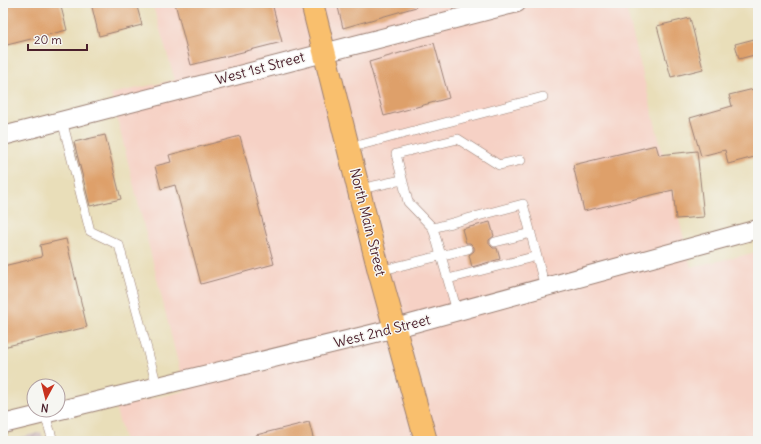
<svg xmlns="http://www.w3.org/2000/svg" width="761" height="444" viewBox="0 0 761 444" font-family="Delius,sans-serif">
<defs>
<pattern id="industrial-furrows" width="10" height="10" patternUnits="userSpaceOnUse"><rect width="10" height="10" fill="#d1bfbf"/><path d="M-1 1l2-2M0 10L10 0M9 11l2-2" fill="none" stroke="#b5a4a4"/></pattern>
</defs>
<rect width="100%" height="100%" fill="#f6f6f2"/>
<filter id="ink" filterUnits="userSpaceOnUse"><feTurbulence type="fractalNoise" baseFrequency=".025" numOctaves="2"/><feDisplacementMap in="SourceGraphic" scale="8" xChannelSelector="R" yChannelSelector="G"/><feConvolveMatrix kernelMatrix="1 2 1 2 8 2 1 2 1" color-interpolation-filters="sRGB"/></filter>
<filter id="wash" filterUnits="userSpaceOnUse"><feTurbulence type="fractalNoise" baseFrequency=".012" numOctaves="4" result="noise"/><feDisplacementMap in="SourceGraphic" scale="16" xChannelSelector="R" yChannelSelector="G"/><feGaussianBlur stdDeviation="0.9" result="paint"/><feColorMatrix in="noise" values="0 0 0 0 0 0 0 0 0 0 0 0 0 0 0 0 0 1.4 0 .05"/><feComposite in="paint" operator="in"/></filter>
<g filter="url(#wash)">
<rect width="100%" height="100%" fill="#e9deb9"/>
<path fill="#f6d1c5" d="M152,3H625L691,267L758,252V441H125L115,407L185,391L111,94L175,80Z"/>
<path fill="url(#industrial-furrows)" d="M41,432L44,441H7Z"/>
<g id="blocks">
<path fill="#dea06a" d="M3,3H60L67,30L3,46Z
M91,3H136L142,25L99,36Z
M175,3H272L282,42L191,65Z
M337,3H415L416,7L343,28Z
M690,18L703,69L671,77L657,26Z
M758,38V54L739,59L735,44Z
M434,43L449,98L384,116L369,62Z
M758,88V156L728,164L725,150L701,156L690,118L732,106L729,95Z
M105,135L121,199L90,206L74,142Z
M240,136L274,264L201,284L175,185L161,189L155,166L171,162L169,155Z
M656,145L659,155L697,151L704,217L676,219L673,190L584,211L573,165Z
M490,222L494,236L489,240V244L493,248H497L500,259L472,267L469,255L474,251V247L470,243H466L462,229Z
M66,239L87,327L3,347V266L42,257L40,245Z
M309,422L314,441H257L256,435Z"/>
</g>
</g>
<g filter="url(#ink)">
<use href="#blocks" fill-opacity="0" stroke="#9a7e72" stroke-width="1"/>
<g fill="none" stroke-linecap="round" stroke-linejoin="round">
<g stroke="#9a7e72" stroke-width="10">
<path id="lane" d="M62,120L90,231L119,245L157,386
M349,148L543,97
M360,189L402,180
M433,228L408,202L396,154L458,139L499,165L521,160
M495,242L531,233
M379,271L468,249
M448,279L537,256
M457,311L433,228L523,204L545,287
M45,414L53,441"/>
</g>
<g stroke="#9a7e72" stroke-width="20">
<path id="street" d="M3,136L517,3
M3,424L396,328L758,229"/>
</g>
<g stroke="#9a7e72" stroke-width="24">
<path id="primary" d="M312,3L379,271L426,441"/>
</g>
<use href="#lane" stroke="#fff" stroke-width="9"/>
<use href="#street" stroke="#fff" stroke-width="18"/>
<use href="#primary" stroke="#f9bf6d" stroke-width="22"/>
</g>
</g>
<g text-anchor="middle" stroke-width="3" stroke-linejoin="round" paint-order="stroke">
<g font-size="14" fill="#4a1f2b" stroke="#f6f6f2">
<text transform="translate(260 68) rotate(-15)" y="5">West 1st Street</text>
<text transform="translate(368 222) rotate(76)" y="5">North Main Street</text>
<text transform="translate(382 331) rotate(-14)" y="5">West 2nd Street</text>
</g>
</g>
<rect width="761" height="444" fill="none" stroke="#f6f6f2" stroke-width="16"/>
<g transform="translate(46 398) rotate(187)"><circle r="19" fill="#f6f6f2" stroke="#b1a0a2"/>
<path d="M0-3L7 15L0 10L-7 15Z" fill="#c8321e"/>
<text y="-6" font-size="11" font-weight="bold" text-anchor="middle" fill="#4a1f2b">N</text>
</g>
<path d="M28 44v6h59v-6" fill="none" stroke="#4a1f2b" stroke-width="2"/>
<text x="34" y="44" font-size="12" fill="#4a1f2b" stroke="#f6f6f2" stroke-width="3" paint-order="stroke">20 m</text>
</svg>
